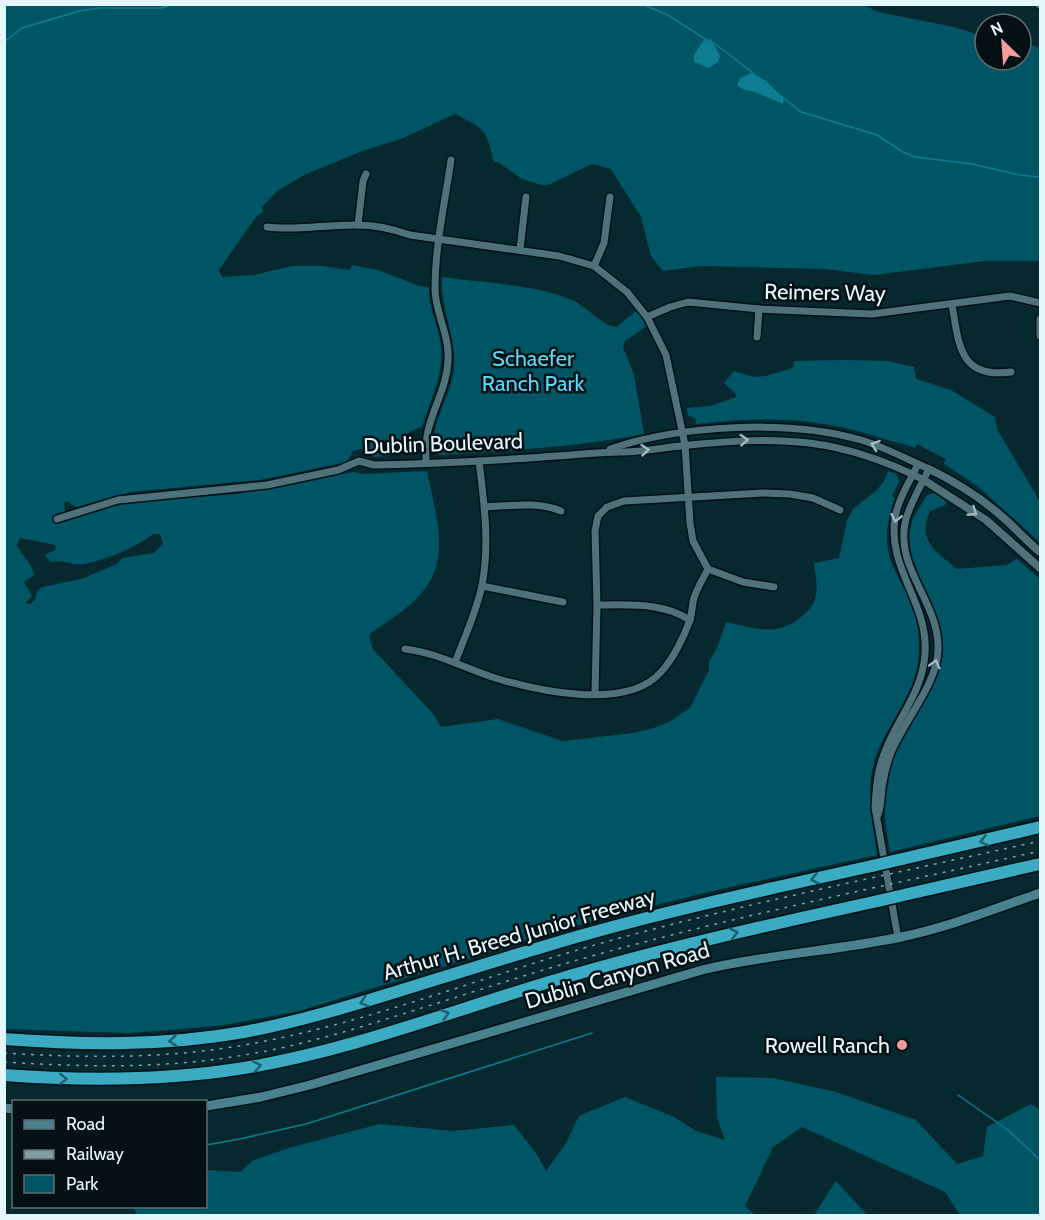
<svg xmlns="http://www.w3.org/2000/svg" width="1045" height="1220" font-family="Cabin,sans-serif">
<rect width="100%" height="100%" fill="#062930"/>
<g fill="#005564" fill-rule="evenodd">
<path d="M 862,4 L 878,12 L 954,27 L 985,37 L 985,60 L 1021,60 L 1021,44 L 1040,47 L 1040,261 L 985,261 L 874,275 L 825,269 L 701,266 L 663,271 L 651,256 L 641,217 L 611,169 L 592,164 L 548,185 L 542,185 L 522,179 L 498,162 L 494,162 C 486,129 486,130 455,114 L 401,139 L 365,150 L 304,175 L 277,191 L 262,207 L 263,212 L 256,217 L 219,270 L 222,277 L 254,275 L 292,266 L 322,266 L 350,270 L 352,265 L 378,270 L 419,286 L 429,287 C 428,308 439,326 441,346 C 444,375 430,401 422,427 C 408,430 395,443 390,456 L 374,457 C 366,450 363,447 353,451 L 347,462 L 260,480 L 131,492 L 77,507 L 72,505 L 68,501 L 64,503 L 65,512 L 57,515 L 59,523 L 111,507 L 137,501 L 237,494 L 353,472 L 364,474 L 427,471 C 436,518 455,564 413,602 C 400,614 385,623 371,633 L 369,637 L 373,649 L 434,715 L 441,727 L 498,719 L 562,741 L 633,733 L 651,729 L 669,722 L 690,708 L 709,670 L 709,662 L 717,648 L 726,622 C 752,627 773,637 797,620 C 807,613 813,608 816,595 C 818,586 815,573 814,563 L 839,558 L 847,521 L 853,509 L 877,490 L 884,481 L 888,471 L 896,474 L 899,482 L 892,496 L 895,498 C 887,518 883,544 892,564 C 899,581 910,596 915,614 C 918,626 919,638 919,650 C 919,692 887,722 875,759 C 865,790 873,824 877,855 L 721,889 L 595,920 L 299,1011 L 224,1025 L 171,1030 L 126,1033 L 5,1029 L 4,5 ZM 153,534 L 160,534 L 163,544 L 154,553 L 122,558 L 117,564 L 81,579 L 42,587 L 37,591 L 35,600 L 30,604 L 25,603 L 32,596 L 24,582 L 34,575 C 32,563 22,556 17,545 L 20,538 L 56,545 L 55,550 L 45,555 L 51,562 C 66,559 71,566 84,564 C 105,560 136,548 153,534 Z"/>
<path d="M 442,277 C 482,283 538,284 574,301 C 588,308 604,327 617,327 L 637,310 L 648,325 L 625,341 L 623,347 L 634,375 L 644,434 C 576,447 508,451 439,455 L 433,450 C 432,420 450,398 454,369 C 457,337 440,309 442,277 Z"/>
<path d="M 844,360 L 888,361 L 914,367 L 916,379 L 951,390 L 995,417 L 997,429 L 1040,502 L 1040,542 L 976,485 L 944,464 L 946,459 L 917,444 L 915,448 C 906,444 897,443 888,440 C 820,417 767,416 696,424 L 696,419 L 688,415 L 687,408 L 710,406 L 737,397 L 734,392 L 724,383 L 734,371 L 754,377 L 766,376 L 793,368 L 794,361 Z"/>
<path d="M 934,493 L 947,502 L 945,505 L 930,511 C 917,541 935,551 957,569 L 1007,565 L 1017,559 L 1040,579 L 1040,816 L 890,852 C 887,834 884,816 884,798 C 885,767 902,739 916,713 C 926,696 938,678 942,659 C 951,605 896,568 913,519 C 916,512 923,503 926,496 Z"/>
<path d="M 716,1077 L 773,1078 L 836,1092 L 916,1120 L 957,1164 L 983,1156 L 987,1127 L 1031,1104 L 1040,1110 L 1040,1215 L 960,1215 L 945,1192 L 802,1127 L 773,1147 L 745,1206 L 755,1215 L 138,1216 L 133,1207 L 206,1206 L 206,1170 L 240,1172 L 254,1160 L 292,1147 L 380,1124 L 453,1131 L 514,1125 L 536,1153 L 546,1171 L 566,1143 L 579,1116 L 625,1097 L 674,1117 L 696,1131 L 725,1140 L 717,1117 Z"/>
<path d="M 836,1181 L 867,1215 L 814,1215 Z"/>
</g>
<g fill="#0d7e91">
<path d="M 711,39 L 720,56 L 718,62 L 709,68 L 694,62 L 694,55 L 703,41 Z"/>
<path d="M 752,73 L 765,80 L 784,99 L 783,104 L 755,92 L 742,89 L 737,85 L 740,78 Z"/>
</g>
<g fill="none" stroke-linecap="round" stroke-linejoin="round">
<g stroke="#0d7e91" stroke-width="1.5">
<path d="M 641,4 L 666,14 L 707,40"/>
<path d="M 4,42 L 22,28 L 79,11 L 100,8 L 161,8 L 175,4"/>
<path d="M 714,43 L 753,73"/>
<path d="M 775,91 L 801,112 L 877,135 L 903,152 L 915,157 L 972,164 L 1019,175 L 1040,177"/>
<path d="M 958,1095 L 1008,1130 L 1040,1160"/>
<path d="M 206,1145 L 240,1139 L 306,1124 L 592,1033"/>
</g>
<defs>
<g id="minor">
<path d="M 1038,4 L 1040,5"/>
<path d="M 358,225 L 363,181 L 366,174"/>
<path d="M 267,227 C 298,231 328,224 358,225 C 376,225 393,229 410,235 L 559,256 L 594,266 L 627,292 L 647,317 L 666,355 L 685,445 L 690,523 L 693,541 L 708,569"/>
<path d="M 520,249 L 526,197"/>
<path d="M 594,266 L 604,243 L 610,197"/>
<path d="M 952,305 C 959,344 959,379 1011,372"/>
<path d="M 647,317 L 670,307 L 688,302 L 759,309 L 872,314 L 1010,296 L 1040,303"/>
<path d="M 1040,319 L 1040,336"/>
<path d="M 757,337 L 759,309"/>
<path d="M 610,449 C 680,425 790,419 861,440 C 885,447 906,459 929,469 C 921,485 911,502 906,519 C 893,568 940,602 938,650 C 937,685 904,720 891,753 C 886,764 884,776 882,788 C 881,798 881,806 878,815"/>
<path d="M 426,463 C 426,451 425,439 429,427 C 435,404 447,385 448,361 C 450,335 435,313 435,289 C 435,246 445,202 451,160"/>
<path d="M 485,507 C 509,506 538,501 561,511"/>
<path d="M 57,519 L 118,500 L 267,485 L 338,470 L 359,461 L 374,465 C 430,464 487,461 543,457 C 569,456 594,452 620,452 C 643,452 666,447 689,445 C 781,436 839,437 924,480"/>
<path d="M 708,569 L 743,582 L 774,587"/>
<path d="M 482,586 L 563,602"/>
<path d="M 597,605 C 630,605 662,602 690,620"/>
<path d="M 405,649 C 438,653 464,668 495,678 C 538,691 627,711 661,672 C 673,659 684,637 690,620 C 692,613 692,605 694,598 C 697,588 703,579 708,569"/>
<path d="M 455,663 C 464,638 477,611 482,585 C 490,544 484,502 479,461"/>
<path d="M 595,694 L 597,605 L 595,531 L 598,516 L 607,507 L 624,501 L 763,493 L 790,494 L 813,498 L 840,510"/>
<path d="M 898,938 L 875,808 C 876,789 877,772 884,754 C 897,718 922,694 925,654 C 929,603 887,569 895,518 C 898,499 910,481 918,464"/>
</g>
<g id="tertiary">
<path d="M 929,469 C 956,482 984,500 1006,520 C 1018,531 1028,542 1040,552"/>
<path d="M 924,480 L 986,520 L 1040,568"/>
</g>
<g id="secondary">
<path d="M 206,1106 L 261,1097 L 310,1085 L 702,970 C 768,954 835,951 901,937 C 949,927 994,909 1040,893"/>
<path d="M 4,1108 L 14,1109"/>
</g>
<g id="motorway">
<path d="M 902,859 L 1040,827"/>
<path d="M 908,894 L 1040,864"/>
<path d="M 4,1039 C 85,1045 165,1046 244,1032 C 298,1022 350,1006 402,990 C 460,972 518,954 576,937 C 674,909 773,888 872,866"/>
<path d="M 4,1075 C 85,1081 164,1081 244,1068 C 354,1050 459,1008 566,977 C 669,947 773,924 878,901"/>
</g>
</defs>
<use href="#minor" stroke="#001116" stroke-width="10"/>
<use href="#tertiary" stroke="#001116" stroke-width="11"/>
<use href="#secondary" stroke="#001116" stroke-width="12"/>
<use href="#motorway" stroke="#001116" stroke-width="15"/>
<use href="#minor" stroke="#4f7179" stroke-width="7"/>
<use href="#tertiary" stroke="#4f7179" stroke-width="8"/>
<use href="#secondary" stroke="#49828f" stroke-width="9"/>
<use href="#motorway" stroke="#3aabc2" stroke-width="12"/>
<g stroke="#839da3" stroke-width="1.5" stroke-dasharray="3 6" stroke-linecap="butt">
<path d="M 4,1053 C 85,1058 165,1059 244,1045 C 367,1024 488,974 609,941 C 751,902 897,873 1040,841"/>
<path d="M 4,1062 C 85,1067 164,1069 244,1055 C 300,1046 355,1029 409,1012 C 477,991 545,968 614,950 C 755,912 898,883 1040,851"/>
</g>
<defs>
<g id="motorway-bridge">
<path d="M 872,866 L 902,859"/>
<path d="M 878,901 L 908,894"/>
</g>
</defs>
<use href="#motorway-bridge" stroke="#001116" stroke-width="15" stroke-linecap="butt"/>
<use href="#motorway-bridge" stroke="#3aabc2" stroke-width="12"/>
</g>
<defs><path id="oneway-chevron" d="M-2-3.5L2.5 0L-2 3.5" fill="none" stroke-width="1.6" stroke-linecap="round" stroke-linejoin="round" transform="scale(1.5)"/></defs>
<g stroke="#a1bbc0">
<use href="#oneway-chevron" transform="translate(744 440) rotate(-3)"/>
<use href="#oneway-chevron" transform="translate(875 445) rotate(-161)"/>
<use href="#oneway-chevron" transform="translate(645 450) rotate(-5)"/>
<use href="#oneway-chevron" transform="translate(973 512) rotate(33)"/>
<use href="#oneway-chevron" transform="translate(896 518) rotate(102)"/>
<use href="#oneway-chevron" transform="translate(935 664) rotate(-75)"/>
</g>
<g stroke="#1f5e6a">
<use href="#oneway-chevron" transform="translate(984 841) rotate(167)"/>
<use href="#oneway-chevron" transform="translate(815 879) rotate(167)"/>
<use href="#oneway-chevron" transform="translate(734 933) rotate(-13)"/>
<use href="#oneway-chevron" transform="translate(364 1002) rotate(163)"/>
<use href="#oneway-chevron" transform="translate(445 1014) rotate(-17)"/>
<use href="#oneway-chevron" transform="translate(173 1041) rotate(175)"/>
<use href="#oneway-chevron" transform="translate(257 1066) rotate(-11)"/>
<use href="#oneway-chevron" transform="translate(63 1079) rotate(2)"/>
</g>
<circle fill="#f59b9a" stroke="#041013" stroke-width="2" cx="902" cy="1045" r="6"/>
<g text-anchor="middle" stroke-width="5" stroke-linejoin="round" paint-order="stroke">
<g font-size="22" fill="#e4f7fb" stroke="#041013">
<text transform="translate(825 292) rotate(1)" y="8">Reimers Way</text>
<text transform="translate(443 443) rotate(-2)" y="8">Dublin Boulevard</text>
<text transform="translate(519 934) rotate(-16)" y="8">Arthur H. Breed Junior Freeway</text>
<text transform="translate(617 975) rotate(-16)" y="8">Dublin Canyon Road</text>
</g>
<g font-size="22" fill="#5ad9f4" stroke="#041013">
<text x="533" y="366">Schaefer<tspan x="533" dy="25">Ranch Park</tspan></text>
</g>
<g font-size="22" fill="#e4f7fb" stroke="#041013" text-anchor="end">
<text x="890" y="1053">Rowell Ranch</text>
</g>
</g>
<rect width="1045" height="1220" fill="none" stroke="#e4f7fb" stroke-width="12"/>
<rect x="12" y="1100" width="195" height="108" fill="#041013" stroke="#5e6c70" stroke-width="1.5"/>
<rect x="24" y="1120" width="30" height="9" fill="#49828f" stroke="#5e6c70" stroke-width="1.5"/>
<text x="66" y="1130" font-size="18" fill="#e4f7fb">Road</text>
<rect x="24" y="1150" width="30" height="9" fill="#839da3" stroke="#5e6c70" stroke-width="1.5"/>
<text x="66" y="1160" font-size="18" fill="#e4f7fb">Railway</text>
<rect x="24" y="1175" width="30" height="18" fill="#005564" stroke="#5e6c70" stroke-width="1.5"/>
<text x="66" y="1190" font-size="18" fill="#e4f7fb">Park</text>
<g transform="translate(1003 42) rotate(335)"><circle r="28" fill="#041013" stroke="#5e6c70" stroke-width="1.5"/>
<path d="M0-4.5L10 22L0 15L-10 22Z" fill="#f59b9a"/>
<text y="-9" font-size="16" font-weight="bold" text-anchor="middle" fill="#e4f7fb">N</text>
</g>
</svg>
